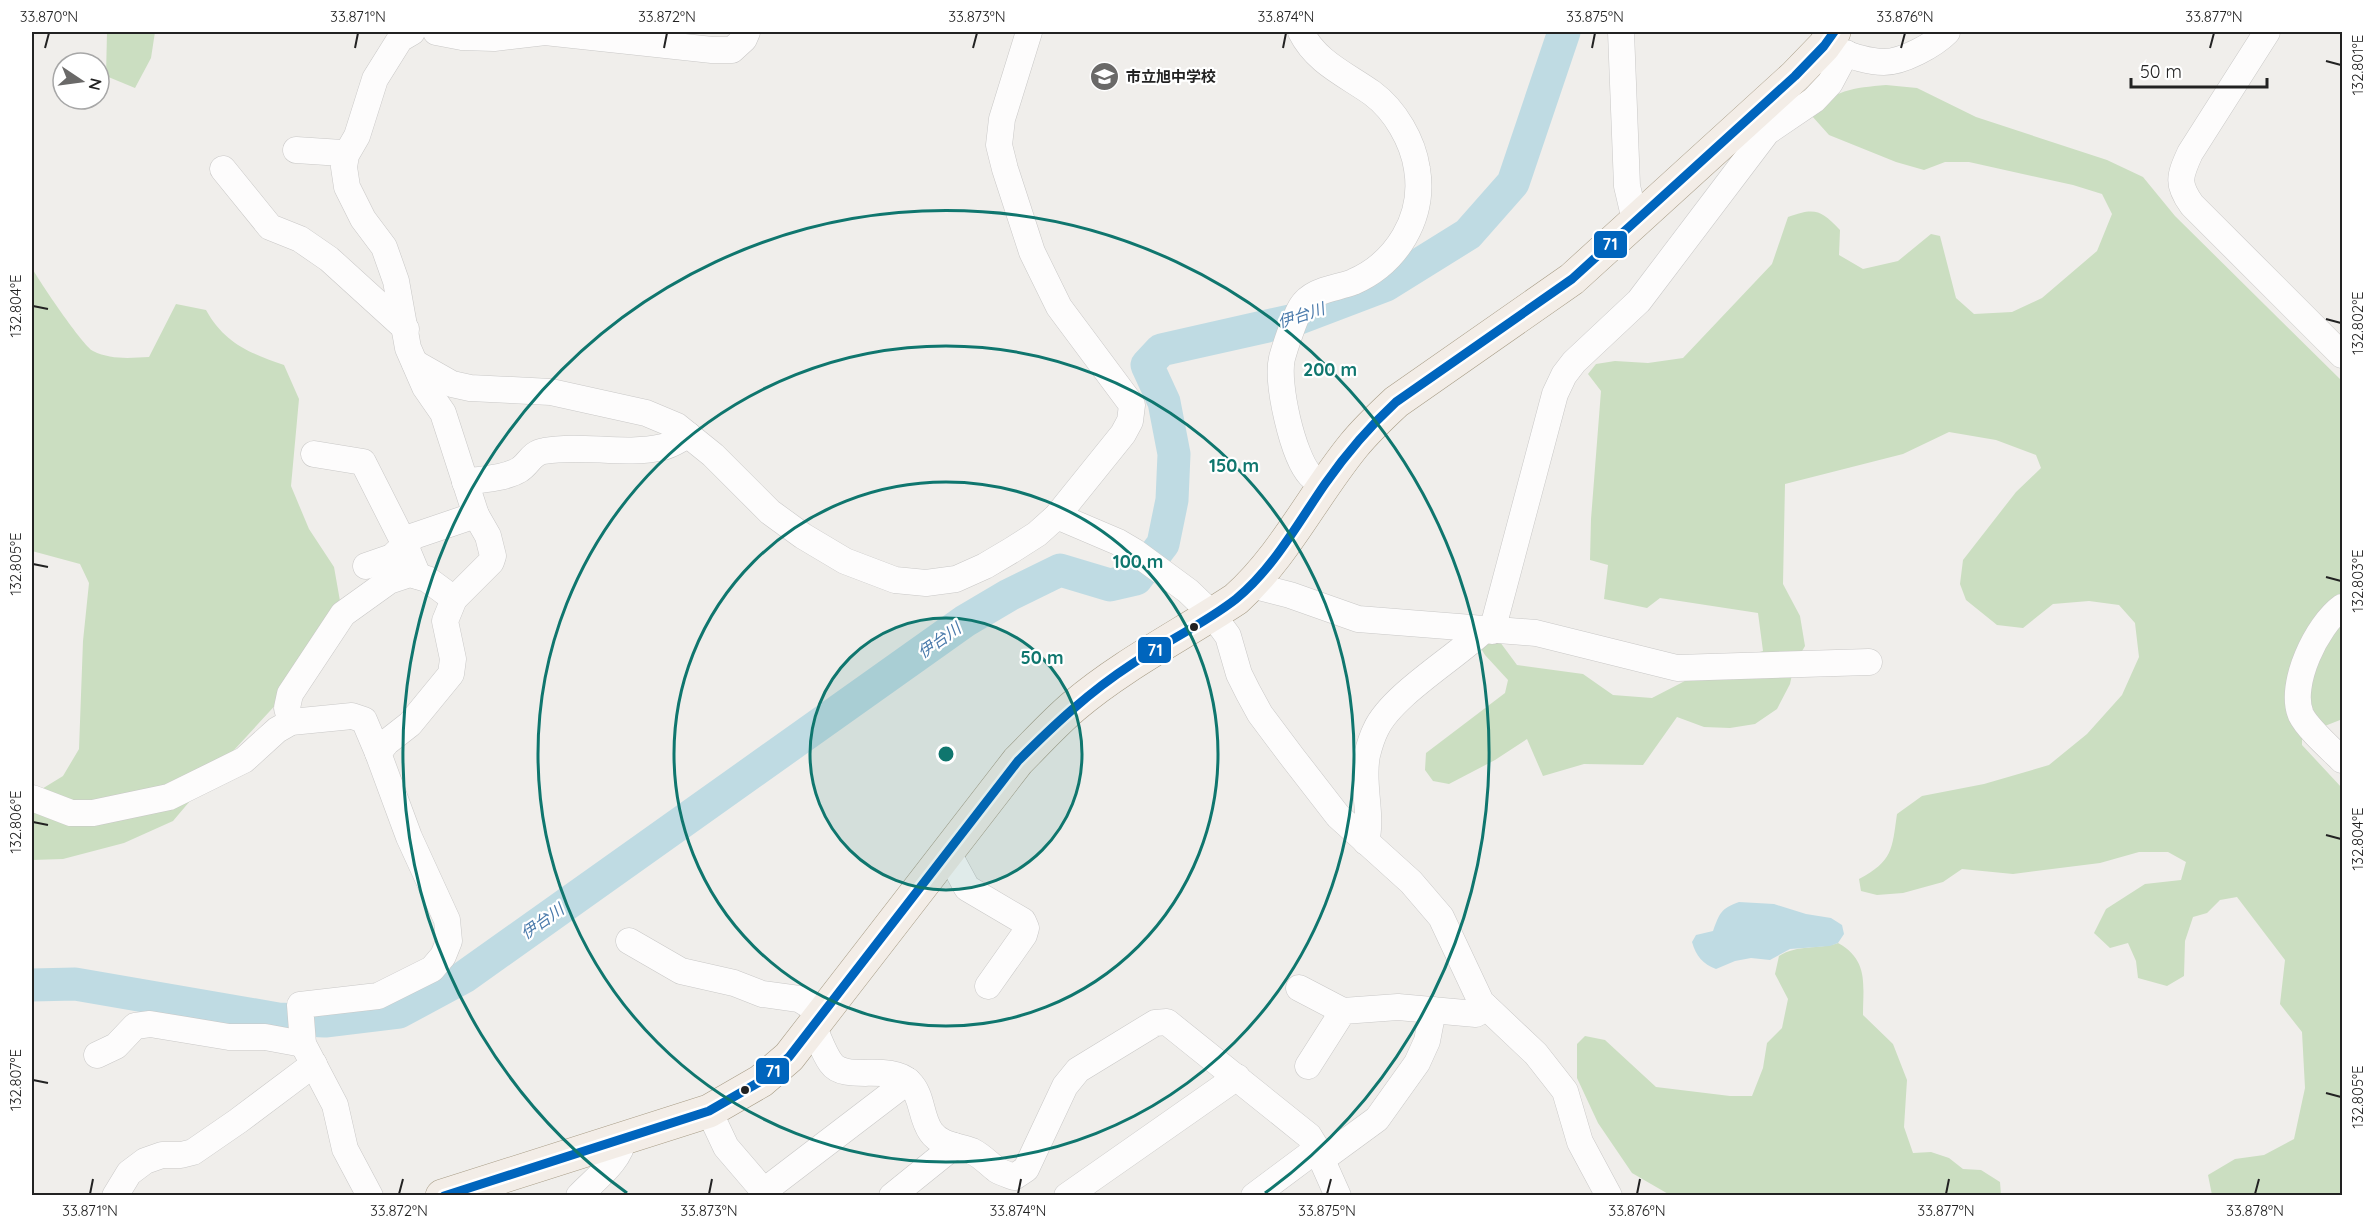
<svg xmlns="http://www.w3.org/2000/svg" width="2374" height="1227" font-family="Quicksand,'Noto Sans JP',sans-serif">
<rect width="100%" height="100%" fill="#f0eeeb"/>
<g fill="#cbdec1">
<path d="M 107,32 L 155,32 L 151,58 L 135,88 L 106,76 Z"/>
<path d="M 1886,85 L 1917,88 L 1976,117 L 2107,160 L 2143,177 L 2175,216 L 2342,381 L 2342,722 L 2340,720 L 2302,735 L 2302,745 L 2342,788 L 2342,1195 L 2212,1195 L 2208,1175 L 2235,1159 L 2264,1155 L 2294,1139 L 2305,1088 L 2302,1032 L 2280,1004 L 2285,960 L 2237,897 L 2220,900 L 2207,913 L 2193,917 L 2185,941 L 2184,976 L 2167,986 L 2138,978 L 2136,961 L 2128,943 L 2110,948 L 2094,933 L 2106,909 L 2145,884 L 2181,880 L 2186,862 L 2168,852 L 2139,852 L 2100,863 L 2013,874 L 1962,869 L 1943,882 L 1903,893 L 1877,895 L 1861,891 L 1859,879 C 1893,861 1892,849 1897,814 L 1922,796 L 1984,784 L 2049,765 L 2087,734 L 2122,695 L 2139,657 L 2135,623 L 2119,605 L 2089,601 L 2053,604 L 2023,628 L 1997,625 L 1966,600 L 1960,584 L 1963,560 L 2016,492 L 2041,468 L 2036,455 L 1996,440 L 1949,432 L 1903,454 L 1785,484 L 1783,584 L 1800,616 L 1805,646 L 1794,665 L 1790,684 L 1777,709 L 1755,724 L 1730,728 L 1704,727 L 1677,717 L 1643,765 L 1584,764 L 1543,776 L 1527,739 L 1495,760 L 1449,784 L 1433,781 L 1425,770 L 1426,753 L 1505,693 L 1508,680 L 1485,655 L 1480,647 L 1486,637 L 1500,642 L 1517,665 L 1583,674 L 1613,695 L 1652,698 L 1712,667 L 1763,651 L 1758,613 L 1660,598 L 1647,608 L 1604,599 L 1608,565 L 1590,560 L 1591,519 L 1601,391 L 1588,374 L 1596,364 L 1615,361 L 1648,363 L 1683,358 L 1772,264 L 1788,217 C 1815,207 1821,210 1840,230 L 1839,255 L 1863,269 L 1898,261 L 1931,234 L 1940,236 L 1956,298 L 1974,314 L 2012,312 L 2042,298 L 2097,251 L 2112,214 L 2102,194 L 2073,185 L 1969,162 L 1945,162 L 1924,170 L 1896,162 L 1829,135 L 1812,116 C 1832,89 1854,88 1886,85 Z"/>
<path d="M 32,268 C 39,281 83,346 93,351 C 111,360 130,358 149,357 L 176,304 L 206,310 C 225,344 250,353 284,365 L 299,399 L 291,486 L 309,529 L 334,567 L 340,601 L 281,699 L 223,762 L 173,821 L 124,843 L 63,859 L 32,860 L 32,795 L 63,776 L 79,749 L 83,641 L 89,583 L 80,564 L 32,551 Z"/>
<path d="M 1838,943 C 1869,960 1863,985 1863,1015 L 1893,1044 L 1907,1080 L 1904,1127 L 1913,1153 L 1931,1152 L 1949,1158 L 1963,1169 L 1981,1170 L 2000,1182 L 2001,1195 L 1670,1195 L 1632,1173 L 1598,1123 L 1577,1078 L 1577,1044 L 1585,1036 L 1605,1040 L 1656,1087 L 1730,1096 L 1752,1096 L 1763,1068 L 1767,1043 L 1782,1028 L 1788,999 L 1775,974 L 1779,956 C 1798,944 1818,950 1838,943 Z"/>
</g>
<path fill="#bfdbe3" d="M 1739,902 L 1774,904 L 1806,914 L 1831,918 L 1842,925 L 1844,934 L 1838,943 L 1830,946 L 1790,949 L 1770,960 L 1751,958 L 1735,961 L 1716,969 C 1703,964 1696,956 1692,942 L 1696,935 L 1713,931 C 1720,913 1720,909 1739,902 Z"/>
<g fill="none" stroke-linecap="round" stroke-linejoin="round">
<path stroke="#bfdbe3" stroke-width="33" d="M 32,985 L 75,984 L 278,1019 L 325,1021 L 399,1012 L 464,977 L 965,621 L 1009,595 L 1060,570 L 1110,585 L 1136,579 L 1163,544 L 1172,500 L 1174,454 L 1164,402 L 1147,365 L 1161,350 L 1294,320 L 1386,285 L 1468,234 L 1513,183 L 1564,32"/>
<defs>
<g id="minor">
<path d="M 436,32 L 462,37 L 494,38 L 545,32 L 712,50 L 732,50 L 744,39 L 747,32"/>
<path d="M 1301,32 C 1316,62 1345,74 1372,93 C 1395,110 1413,141 1417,169 C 1425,217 1397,263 1353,282 C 1335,289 1312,289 1301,307 C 1295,317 1285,347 1282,358 C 1276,383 1293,457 1310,475 C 1314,479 1321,482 1326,485"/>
<path d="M 1621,32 L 1627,186 L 1635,220"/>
<path d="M 2267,32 L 2190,153 C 2179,177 2177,184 2192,205 L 2342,355"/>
<path d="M 1830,48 C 1847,54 1866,62 1884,62 C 1903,62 1934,45 1947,32"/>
<path d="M 296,150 L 342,153"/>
<path d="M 223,169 L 270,227 L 300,239 L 329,259 L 406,329"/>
<path d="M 415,363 L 452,384 L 470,388 L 551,392 L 646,413 L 677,426 L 713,455 L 770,512 L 803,536 L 845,561 L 895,580 L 926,583 L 956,579 L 985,566 L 1012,550 L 1037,534 L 1057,516 L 1123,434 L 1130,421 L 1132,405 L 1059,307 L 1032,252 L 1005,169 L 999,145 L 1002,119 L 1029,32"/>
<path d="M 314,454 L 363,462 L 405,545 L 418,576"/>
<path d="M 465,482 C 482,479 504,479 519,470 C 529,464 531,453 544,451 C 583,444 624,456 663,447 C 672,445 680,439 688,435"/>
<path d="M 1057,516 L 1118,542 L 1135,552 L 1188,591 L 1212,614 L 1228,636 L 1239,674 L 1248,692 L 1260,714 L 1293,758 L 1338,816 L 1411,882 L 1441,917 L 1481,1002 L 1536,1054 L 1565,1091 L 1580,1142 L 1609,1196"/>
<path d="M 366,566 L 392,557 L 414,536 L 476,515"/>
<path d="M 1251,585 L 1290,595 L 1358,619 L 1536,633 L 1677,668 L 1869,662"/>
<path d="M 2342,607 C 2317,625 2288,685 2301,715 C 2308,729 2331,749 2342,760"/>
<path d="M 1492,631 L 1555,394 L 1564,375 L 1574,362 L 1639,301 L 1767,132 L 1814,100 L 1830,83 L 1846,53"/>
<path d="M 291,722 L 287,708 L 290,694 L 343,614 L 389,581 L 410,574 L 427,579 L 454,599"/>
<path d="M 32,798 L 71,813 L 93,813 L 169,797 L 244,760 L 277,730 L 291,722 L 352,716 L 364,720 L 378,753"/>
<path d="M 1366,842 C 1373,814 1361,784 1367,755 C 1369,747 1372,737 1376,729 C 1392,695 1455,658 1484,630"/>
<path d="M 946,854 L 954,864 L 967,888 L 1023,921 L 1026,928 L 1024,935 L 988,986"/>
<path d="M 629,941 L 681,971 L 734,983 L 762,994 L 799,999 L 822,1013"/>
<path d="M 1299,988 L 1343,1011"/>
<path d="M 813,1026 C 819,1038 823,1052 831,1063 C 845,1083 889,1063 909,1082 C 923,1095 920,1117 931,1132 C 940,1145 958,1146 972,1151 C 982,1156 989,1164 997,1170 C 1002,1173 1009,1175 1014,1177 L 1026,1169 L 1065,1086 L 1078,1070 L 1155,1023 L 1167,1022 L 1309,1136 L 1317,1149 L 1338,1196"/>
<path d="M 97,1055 L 116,1046 L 135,1026 L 150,1024 L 229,1037 L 265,1037 L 303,1044"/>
<path d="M 1308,1066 L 1343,1011 L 1398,1007 L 1476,1014 L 1486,1007"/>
<path d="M 709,1111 L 726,1147 L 768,1196"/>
<path d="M 1321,1160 L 1377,1119 L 1417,1063 L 1427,1041 L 1433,1010"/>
<path d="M 764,1191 L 908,1081"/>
<path d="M 115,1196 L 129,1173 L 145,1161 L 162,1155 L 181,1155 L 193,1152 L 238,1121 L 314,1064"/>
<path d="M 370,1196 L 345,1149 L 335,1105 L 303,1044 L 300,1005 L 378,996 L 432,969 L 443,956 L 449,941 L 447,920 L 409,837 L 378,753 L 387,742 L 410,724 L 451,674 L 453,659 L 445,621 L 454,599 L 491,562 L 493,556 L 488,536 L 476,515 L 443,413 L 425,387 L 408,348 L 396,281 L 384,247 L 363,219 L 347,187 L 344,167 L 346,155 L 357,136 L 375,79 L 400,39 L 412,32"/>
<path d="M 579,1196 C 596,1178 620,1162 624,1137"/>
<path d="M 892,1196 L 954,1146"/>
<path d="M 1067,1196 L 1237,1077"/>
<path d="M 1254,1196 L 1317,1149"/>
</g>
<path id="major" d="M 442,1196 L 709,1111 L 761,1081 L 789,1057 L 1018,761 C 1036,743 1054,723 1074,706 C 1122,665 1183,634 1236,599 C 1285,555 1313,495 1354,445 C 1367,429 1381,416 1396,402 L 1572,279 L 1795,76 L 1824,46 L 1834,32"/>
</defs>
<use href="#minor" stroke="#c9c8c7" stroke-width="27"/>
<use href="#major" stroke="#a79c86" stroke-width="34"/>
<use href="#minor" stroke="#fdfcfc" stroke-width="26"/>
<use href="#major" stroke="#f3ede7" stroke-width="33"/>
<defs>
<path id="bus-1" d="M 444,1196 L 709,1111 L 761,1081 L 789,1057 L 1018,761 C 1054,725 1089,692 1132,664 C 1165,642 1204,624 1236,599 C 1273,569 1298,523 1325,484 C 1346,454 1369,427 1396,402 L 1572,279 L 1795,76 L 1824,46 L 1834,32"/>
</defs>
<use href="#bus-1" stroke="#fff" stroke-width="14"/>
<use href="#bus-1" stroke="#0065bd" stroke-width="9"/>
</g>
<path fill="none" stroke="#222" stroke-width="2" d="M 45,48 L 49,33M 355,48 L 358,33M 664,48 L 667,33M 973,48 L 977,33M 1283,48 L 1286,33M 1592,48 L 1595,33M 1901,48 L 1905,33M 2210,48 L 2214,33M 2326,61 L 2341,65M 33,306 L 48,309M 2326,319 L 2341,323M 33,564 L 48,567M 2326,577 L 2341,581M 33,822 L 48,825M 2326,835 L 2341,839M 33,1080 L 48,1083M 2326,1093 L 2341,1097M 90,1194 L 93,1179M 399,1194 L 403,1179M 709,1194 L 712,1179M 1018,1194 L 1021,1179M 1327,1194 L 1331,1179M 1637,1194 L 1640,1179M 1946,1194 L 1949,1179M 2255,1194 L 2259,1179"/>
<circle cx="946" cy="754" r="136" fill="#0f766e" fill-opacity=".12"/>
<g fill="none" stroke="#0f766e" stroke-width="3">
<circle cx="946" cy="754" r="136"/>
<circle cx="946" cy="754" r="272"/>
<circle cx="946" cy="754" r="408"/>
<path d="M627 1193A543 543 0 1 1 1265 1193"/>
</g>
<defs>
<symbol id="school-disc" viewBox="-11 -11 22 22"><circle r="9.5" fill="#6a6968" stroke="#fff"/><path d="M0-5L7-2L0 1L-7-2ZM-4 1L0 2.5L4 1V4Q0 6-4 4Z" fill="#fff"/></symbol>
</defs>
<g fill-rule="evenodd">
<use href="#school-disc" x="1088" y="60" width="33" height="33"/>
</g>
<g fill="#222" stroke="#fff" stroke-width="2">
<circle cx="1194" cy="627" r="5"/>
<circle cx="745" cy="1090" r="5"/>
</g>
<g text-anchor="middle" stroke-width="4.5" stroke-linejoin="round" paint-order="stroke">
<g font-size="15" font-weight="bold" fill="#222" stroke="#fff" text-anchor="start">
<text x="1126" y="82">市立旭中学校</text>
</g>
<g font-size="16" font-style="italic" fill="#4a7aab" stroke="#fff">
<text transform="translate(1301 315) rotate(-18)" y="6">伊台川</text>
<text transform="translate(939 640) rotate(-35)" y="6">伊台川</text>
<text transform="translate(542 921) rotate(-35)" y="6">伊台川</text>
</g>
</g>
<circle cx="946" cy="754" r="9" fill="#0f766e" stroke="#fff" stroke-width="3"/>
<g font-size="18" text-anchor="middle" font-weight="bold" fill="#0f766e" stroke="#fff" stroke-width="4.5" stroke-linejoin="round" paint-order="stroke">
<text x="1330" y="376">200 m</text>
<text x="1234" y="472">150 m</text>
<text x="1138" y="568">100 m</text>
<text x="1042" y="664">50 m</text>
</g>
<g stroke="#fff" stroke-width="2">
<rect x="1593" y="230" width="35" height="29" rx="6" fill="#0065bd"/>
<rect x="1137" y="636" width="35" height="28" rx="6" fill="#0065bd"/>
<rect x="755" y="1057" width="35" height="28" rx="6" fill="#0065bd"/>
</g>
<g font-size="16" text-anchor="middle" font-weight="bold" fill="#fff">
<text x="1610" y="250">71</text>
<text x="1155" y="656">71</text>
<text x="773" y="1077">71</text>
</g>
<rect width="2374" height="1227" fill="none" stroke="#ffffff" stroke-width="66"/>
<g transform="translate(81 81) rotate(103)"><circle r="28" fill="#ffffff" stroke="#a7a7a7" stroke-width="1.5"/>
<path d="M0-4.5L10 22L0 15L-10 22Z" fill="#6a6968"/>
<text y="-9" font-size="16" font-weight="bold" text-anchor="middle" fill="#222222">N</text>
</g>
<path d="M2131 78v9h136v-9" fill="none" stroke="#222222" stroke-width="3"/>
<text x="2140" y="78" font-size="18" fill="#222222" stroke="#ffffff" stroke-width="4.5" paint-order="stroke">50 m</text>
<rect x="33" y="33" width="2308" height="1161" fill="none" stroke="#222" stroke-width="2"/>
<g font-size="15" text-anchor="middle" fill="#222">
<text x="49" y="22">33.870°N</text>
<text x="358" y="22">33.871°N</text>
<text x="667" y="22">33.872°N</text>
<text x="977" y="22">33.873°N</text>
<text x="1286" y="22">33.874°N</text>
<text x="1595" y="22">33.875°N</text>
<text x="1905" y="22">33.876°N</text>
<text x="2214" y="22">33.877°N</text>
<text transform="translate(2358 65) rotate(-90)" y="5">132.801°E</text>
<text transform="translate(16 306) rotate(-90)" y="5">132.804°E</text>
<text transform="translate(2358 323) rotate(-90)" y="5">132.802°E</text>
<text transform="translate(16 564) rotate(-90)" y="5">132.805°E</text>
<text transform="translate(2358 581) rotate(-90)" y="5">132.803°E</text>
<text transform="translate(16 822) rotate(-90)" y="5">132.806°E</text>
<text transform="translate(2358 839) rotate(-90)" y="5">132.804°E</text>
<text transform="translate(16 1080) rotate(-90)" y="5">132.807°E</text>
<text transform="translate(2358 1097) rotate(-90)" y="5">132.805°E</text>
<text x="90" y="1216">33.871°N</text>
<text x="399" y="1216">33.872°N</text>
<text x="709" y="1216">33.873°N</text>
<text x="1018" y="1216">33.874°N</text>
<text x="1327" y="1216">33.875°N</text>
<text x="1637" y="1216">33.876°N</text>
<text x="1946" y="1216">33.877°N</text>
<text x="2255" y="1216">33.878°N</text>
</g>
</svg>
